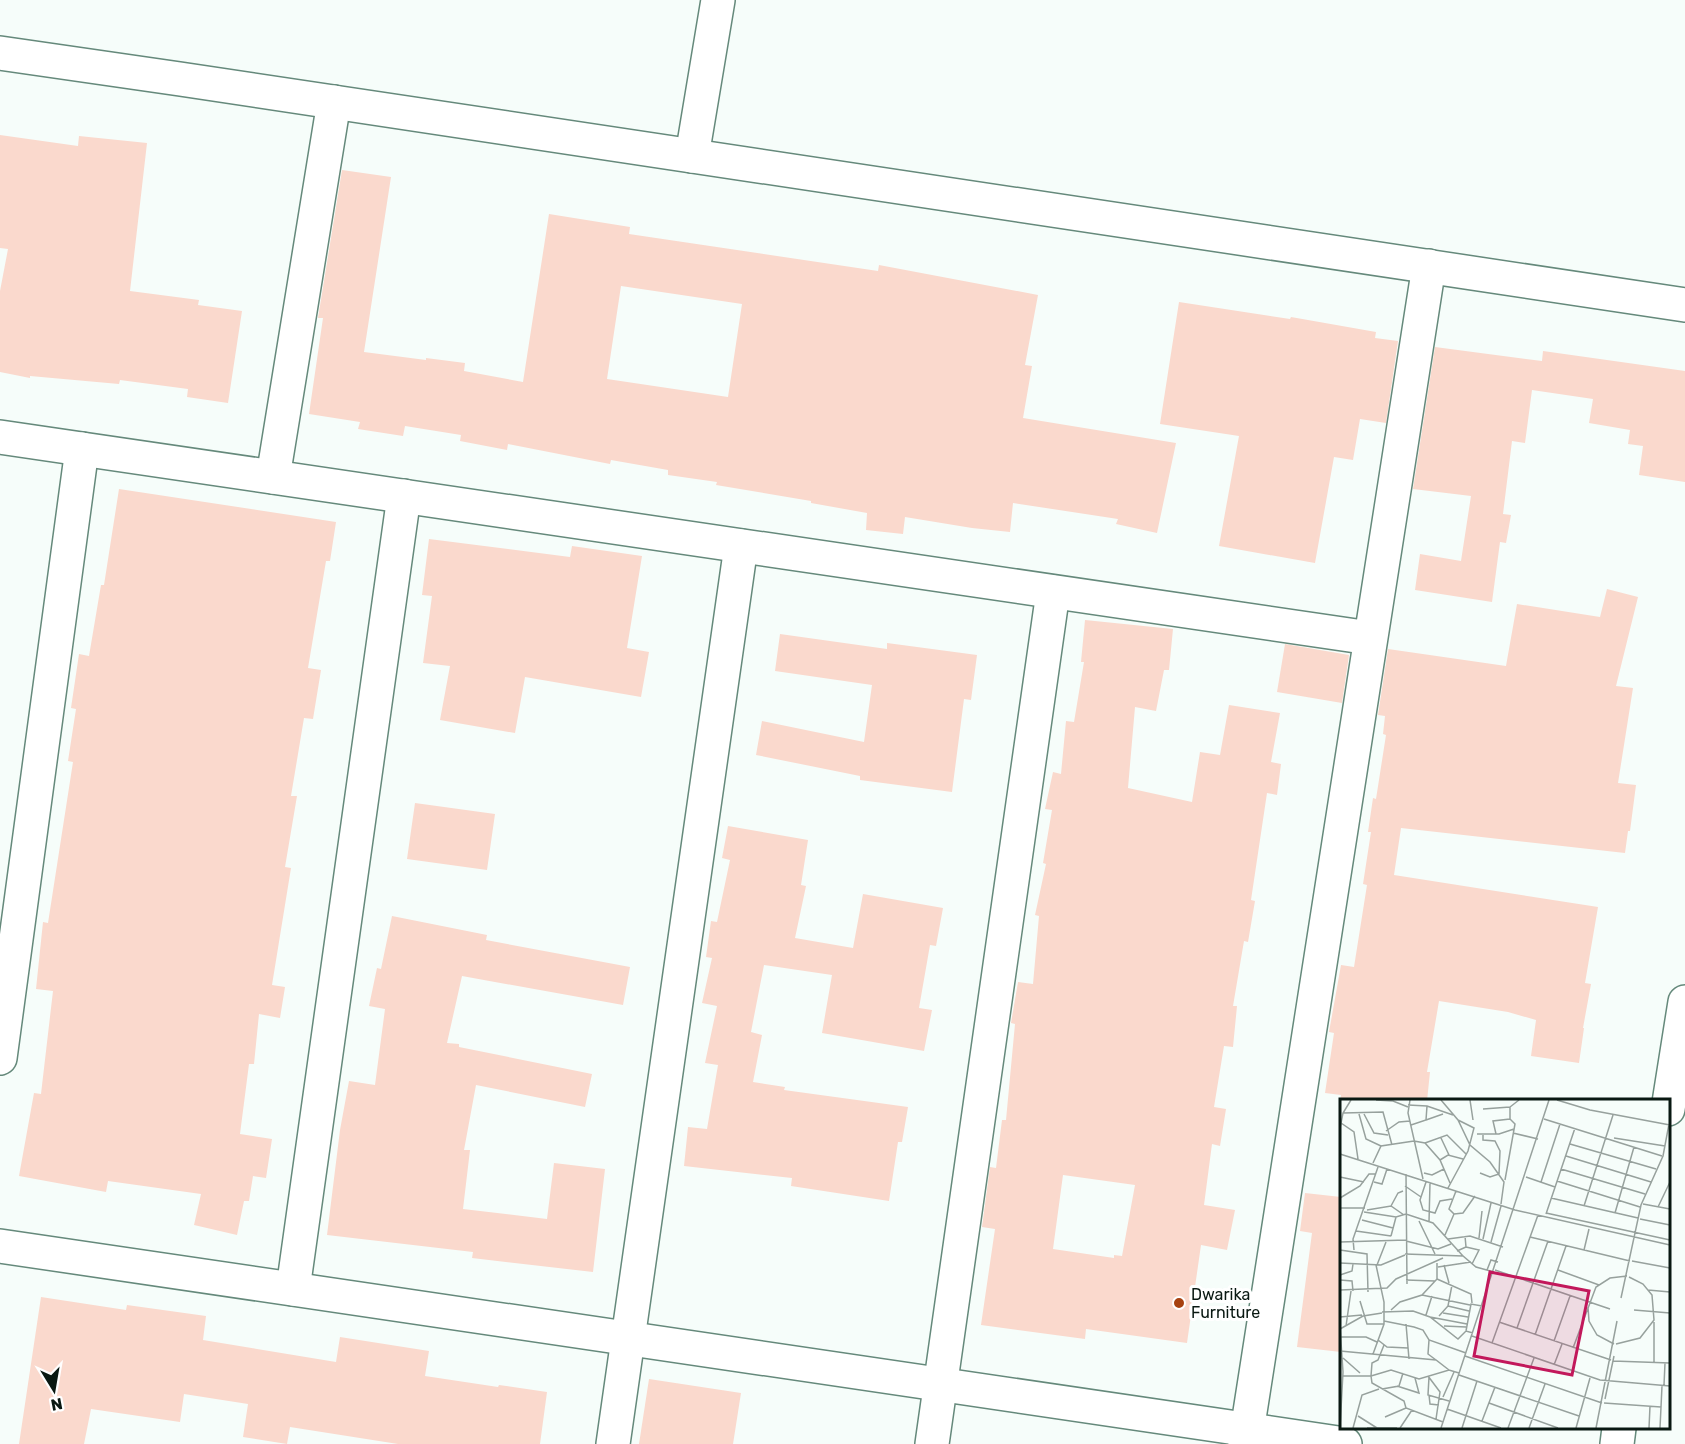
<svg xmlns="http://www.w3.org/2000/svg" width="1685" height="1444" font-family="Rubik,sans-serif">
<rect width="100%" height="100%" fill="#f6fdfa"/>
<g fill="#fad9cd" fill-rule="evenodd">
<path d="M 0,135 L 78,146 L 79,136 L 147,143 L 130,291 L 199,300 L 198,305 L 242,311 L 228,403 L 187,397 L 188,389 L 120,380 L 119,384 L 30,376 L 30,378 L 0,372 L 0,291 L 8,249 L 0,248 Z"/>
<path d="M 342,170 L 391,177 L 364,352 L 426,360 L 426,358 L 465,363 L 464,371 L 523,382 L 549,214 L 630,227 L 629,234 L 878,271 L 879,265 L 1038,295 L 1025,365 L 1032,366 L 1023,418 L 1176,443 L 1157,533 L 1116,524 L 1118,519 L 1013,503 L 1010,532 L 972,528 L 905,517 L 903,534 L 866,530 L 867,513 L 811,503 L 811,501 L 716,485 L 717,482 L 668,475 L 668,470 L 611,460 L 610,464 L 508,444 L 507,450 L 460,441 L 461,435 L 405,426 L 403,436 L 358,429 L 360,422 L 309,414 L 323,318 L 318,318 ZM 621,286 L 742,304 L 728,397 L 607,379 Z"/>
<path d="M 1179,302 L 1290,319 L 1291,317 L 1376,332 L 1375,338 L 1398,341 L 1386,423 L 1360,419 L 1353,460 L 1334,457 L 1315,563 L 1219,546 L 1239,436 L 1160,424 Z"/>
<path d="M 1435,347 L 1542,361 L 1543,351 L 1685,371 L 1685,482 L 1639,475 L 1643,446 L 1628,444 L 1630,430 L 1589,423 L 1593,399 L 1532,390 L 1525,443 L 1512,441 L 1503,514 L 1511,515 L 1506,543 L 1500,542 L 1492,602 L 1415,590 L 1420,554 L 1461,561 L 1471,496 L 1413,489 Z"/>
<path d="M 119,489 L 336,522 L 330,561 L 326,561 L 308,668 L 321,670 L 313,719 L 304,718 L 291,796 L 297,796 L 285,867 L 291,868 L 272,985 L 285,987 L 280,1018 L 259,1014 L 254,1064 L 249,1064 L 240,1134 L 272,1139 L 266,1178 L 253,1176 L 249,1201 L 244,1201 L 237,1235 L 194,1225 L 201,1194 L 108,1181 L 106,1192 L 19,1176 L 34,1093 L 41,1094 L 53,991 L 36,989 L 43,922 L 48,923 L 73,762 L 68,761 L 76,709 L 71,708 L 79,654 L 89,656 L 101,585 L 104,585 Z"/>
<path d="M 429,539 L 570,557 L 572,546 L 642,556 L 627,648 L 649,652 L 641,697 L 525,677 L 515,733 L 440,720 L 450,666 L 423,663 L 432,596 L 422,595 Z"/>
<path d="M 1607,589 L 1638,597 L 1616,686 L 1633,688 L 1618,783 L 1636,785 L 1630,831 L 1628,831 L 1625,853 L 1401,828 L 1394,875 L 1598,907 L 1585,983 L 1591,984 L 1583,1028 L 1584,1028 L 1579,1063 L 1531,1056 L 1536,1020 L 1508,1012 L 1439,1001 L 1427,1072 L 1430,1072 L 1427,1101 L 1340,1101 L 1341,1095 L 1325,1093 L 1334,1033 L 1329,1032 L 1341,965 L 1354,967 L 1367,885 L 1363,884 L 1371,832 L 1368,832 L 1373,798 L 1376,799 L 1386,735 L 1383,734 L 1385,716 L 1378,715 L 1388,649 L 1506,666 L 1517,604 L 1600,617 Z"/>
<path d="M 1085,620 L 1173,629 L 1169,670 L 1164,670 L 1156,711 L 1135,707 L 1128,788 L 1192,802 L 1200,752 L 1220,755 L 1229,705 L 1280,713 L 1271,762 L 1281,764 L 1277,795 L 1267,793 L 1251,900 L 1255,901 L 1248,942 L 1244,941 L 1233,1006 L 1237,1006 L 1233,1047 L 1224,1046 L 1214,1107 L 1226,1109 L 1220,1146 L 1212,1144 L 1204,1205 L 1235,1210 L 1227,1250 L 1201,1245 L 1187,1343 L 1086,1329 L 1085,1339 L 981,1325 L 995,1229 L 982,1227 L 990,1167 L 996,1168 L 1002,1120 L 1006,1120 L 1015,1024 L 1011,1023 L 1018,982 L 1033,984 L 1039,916 L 1035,915 L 1046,864 L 1043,863 L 1052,810 L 1045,809 L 1053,772 L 1061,774 L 1066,721 L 1074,722 L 1084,662 L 1081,662 ZM 1063,1175 L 1135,1185 L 1122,1256 L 1114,1255 L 1114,1258 L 1053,1249 Z"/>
<path d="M 780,634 L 887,649 L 887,643 L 977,655 L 971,700 L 964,699 L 952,792 L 860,780 L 860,776 L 756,755 L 762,721 L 864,742 L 872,685 L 775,671 Z"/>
<path d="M 1285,644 L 1349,655 L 1342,703 L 1277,692 Z"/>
<path d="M 415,803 L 495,814 L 487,870 L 407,859 Z"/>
<path d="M 728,826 L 808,840 L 801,885 L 806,886 L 795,938 L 853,948 L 863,894 L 943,908 L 936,946 L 930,945 L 919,1008 L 932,1010 L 924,1051 L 822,1033 L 832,975 L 764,965 L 751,1032 L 762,1035 L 753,1082 L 785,1087 L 784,1090 L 908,1107 L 902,1142 L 898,1142 L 889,1201 L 791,1186 L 792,1178 L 684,1166 L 688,1127 L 707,1129 L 718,1065 L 705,1063 L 717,1006 L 702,1003 L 712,958 L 706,957 L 711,921 L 717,922 L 730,860 L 722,858 Z"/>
<path d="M 392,916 L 487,935 L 486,940 L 630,967 L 623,1005 L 462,976 L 447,1043 L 459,1044 L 459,1047 L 592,1074 L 585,1107 L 476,1085 L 464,1150 L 470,1150 L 463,1209 L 547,1219 L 554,1163 L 605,1169 L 593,1272 L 472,1258 L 473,1252 L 327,1235 L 340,1130 L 349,1081 L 375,1085 L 385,1009 L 369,1006 L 377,968 L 381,969 Z"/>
<path d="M 1305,1193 L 1341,1197 L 1341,1352 L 1297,1347 L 1312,1233 L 1300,1231 Z"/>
<path d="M 41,1297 L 126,1310 L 127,1305 L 206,1316 L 203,1340 L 336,1362 L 340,1337 L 429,1351 L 425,1376 L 498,1387 L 499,1385 L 547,1392 L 540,1444 L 398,1444 L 290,1427 L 287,1444 L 243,1437 L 248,1404 L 184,1394 L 180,1422 L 91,1409 L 84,1444 L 19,1444 Z"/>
<path d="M 649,1379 L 741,1393 L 733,1444 L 639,1444 Z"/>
</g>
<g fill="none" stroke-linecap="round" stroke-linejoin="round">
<defs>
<g id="minor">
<path d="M 0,53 L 180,79 L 1685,305"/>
<path d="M 692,156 L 718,0"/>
<path d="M 0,437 L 1370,638"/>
<path d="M 273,477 L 334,102"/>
<path d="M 0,1058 L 82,449"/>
<path d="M 0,1246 L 1345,1444"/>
<path d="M 293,1289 L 404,496"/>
<path d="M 613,1444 L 741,546"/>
<path d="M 932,1444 L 1053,592"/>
<path d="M 1245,1444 L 1429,266"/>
</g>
<g id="tertiary">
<path d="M 1668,1109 L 1685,1002"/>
<path d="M 1617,1444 L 1619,1428"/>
</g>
</defs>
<use href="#minor" stroke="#65897b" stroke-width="36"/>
<use href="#tertiary" stroke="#65897b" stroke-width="36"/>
<use href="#minor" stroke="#fff" stroke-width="33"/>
<use href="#tertiary" stroke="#fff" stroke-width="33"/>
</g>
<circle fill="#a74211" stroke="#fff" stroke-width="2" cx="1179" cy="1303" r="6"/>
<g text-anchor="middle" stroke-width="6" stroke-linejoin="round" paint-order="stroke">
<g font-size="16" fill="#091812" stroke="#fff" text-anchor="start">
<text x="1191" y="1300">Dwarika<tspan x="1191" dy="18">Furniture</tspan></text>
</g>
</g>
<g transform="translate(1340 1099)">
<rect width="330" height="330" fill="#f6fdfa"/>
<path fill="none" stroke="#97a19d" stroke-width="1.5" d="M 36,1 L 53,2 L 68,8M 70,1 L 68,14 L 83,80M 101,1 L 118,21 L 130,46 L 150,63 L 164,83 L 161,105M 130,1 L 133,21M 217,1 L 250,11 L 330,26M 68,6 L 87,7 L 113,16M 143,10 L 170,8M 3,14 L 43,13 L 52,46M 19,15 L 26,40 L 41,47M 24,15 L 34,34 L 48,36M 204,20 L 322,57M 86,21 L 103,15M 1,24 L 14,33 L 18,60M 71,26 L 86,21 L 87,7M 0,29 L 3,14 L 11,1M 46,32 L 59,23 L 70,22M 173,34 L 198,40M 137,35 L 159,35 L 174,30M 156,35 L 153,22 L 170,20M 101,39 L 109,56M 274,39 L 325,47M 74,42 L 85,44 L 100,61 L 110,84M 85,44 L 107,36 L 126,55M 230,45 L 316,70M 0,55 L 175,111 L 330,146M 226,57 L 311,83M 100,61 L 108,56 L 123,60M 33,64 L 41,47 L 74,42M 221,70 L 305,95M 84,74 L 92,76 L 104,70M 140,74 L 150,78 L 159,75 L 160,52 L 155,42 L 143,41 L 143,36M 66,75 L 67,185M 0,78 L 24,83M 186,78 L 215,88M 165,81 L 175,25 L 170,20 L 170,8 L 179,1M 217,82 L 300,108M 34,83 L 42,85 L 47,70M 86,83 L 80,101 L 83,111 L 95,114 L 100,102 L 112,100M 201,83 L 220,25M 65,87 L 81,98M 108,89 L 128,52 L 134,29 L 118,21M 0,99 L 20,87 L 29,75 L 36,75M 211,99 L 298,119M 303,105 L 330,110M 51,107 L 58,94 L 63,92M 244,107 L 273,16M 318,108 L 330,83M 0,109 L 25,109M 27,111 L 51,107 L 64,116M 24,113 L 56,118 L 66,115 L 93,124 L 123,157M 206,114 L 330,141M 275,114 L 294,48M 114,115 L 123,114 L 135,97M 206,115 L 235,29M 300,120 L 330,126M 22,121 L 53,129M 79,122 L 95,155M 89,123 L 90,84M 16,132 L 51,137M 105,136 L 114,115 L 109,110 L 116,92M 51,137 L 56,118M 190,138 L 290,162M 139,139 L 142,112M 108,140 L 130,137 L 163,148M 143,140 L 151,104M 66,142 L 98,150 L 111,145M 0,143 L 66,141M 151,143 L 161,107M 126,148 L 139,151 L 132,165M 0,151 L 27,155 L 28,193M 14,151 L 13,140 L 38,68M 244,151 L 249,130M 117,152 L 126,148 L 125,137M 65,155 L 123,157 L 136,168 L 154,173M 292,162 L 330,169M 0,164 L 41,166 L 65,156M 37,166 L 46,143M 104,166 L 109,184M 98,168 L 131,163M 147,171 L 151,161 L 158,163M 155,171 L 270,210M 218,171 L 259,186M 0,176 L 12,172 L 13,165M 97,180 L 131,195 L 132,204M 0,181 L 12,182 L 13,192M 66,181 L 95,182M 0,191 L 47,189 L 56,180 L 103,159M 308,191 L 330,193M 82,196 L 130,206M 281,199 L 301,106 L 323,57 L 329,25M 20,202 L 27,225 L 44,225M 108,207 L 129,212M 248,208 L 249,222 L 257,236 L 274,245M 51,211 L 60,203 L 82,196 L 97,180 L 97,164M 294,211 L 330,214M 42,213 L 73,212 L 90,218 L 118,240 L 126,232 L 133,234M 103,214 L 128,218M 86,216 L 92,197M 99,217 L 108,207 L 112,186M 0,218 L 22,216M 90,218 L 127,225M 44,222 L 74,228 L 83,231 L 89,241 L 126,254M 159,223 L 271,261M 66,225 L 69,260M 6,227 L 11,192M 104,227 L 126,228M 0,228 L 3,273 L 0,329M 177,229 L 208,142M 0,230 L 23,217 L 42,214M 126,232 L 131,205 L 142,207M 195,236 L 226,147M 132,237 L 260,281 L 330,287M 1,238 L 26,238 L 37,243M 38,241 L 47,248 L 68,249M 89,241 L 88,255 L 96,261M 214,242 L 230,197M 152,244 L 198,116M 276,245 L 300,239 L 314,221 L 312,196 L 303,185 L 289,178M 233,249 L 256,188 L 270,179 L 287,177M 0,252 L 96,261 L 109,271M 33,255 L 44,225 L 44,203 L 36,166M 125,257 L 262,304M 3,259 L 20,274M 273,262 L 330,264M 314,264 L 314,223M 214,266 L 222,245M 119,276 L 239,317M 3,277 L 31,277 L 32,284 L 64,302 L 66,309 L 103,323M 31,277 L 51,271 L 79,280 L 109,271 L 119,274M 31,277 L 32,264 L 38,261 L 44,246M 88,277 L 100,293 L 96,320M 89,278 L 88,296 L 109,302M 324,286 L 325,264M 57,287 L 79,294 L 75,279M 42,290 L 59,287 L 63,274M 89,296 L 90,305 L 99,306M 103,298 L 114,273M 265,300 L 274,257M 149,304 L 218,329M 264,304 L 321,308M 107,310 L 161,329M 18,317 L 37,329M 45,318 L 66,309M 142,322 L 155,288M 13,329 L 22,296 L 39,290M 27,329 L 57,329M 60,329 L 72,311M 101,329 L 209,1M 122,329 L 137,282M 168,329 L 194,259M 189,329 L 205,285M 236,329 L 250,279M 256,329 L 277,222M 309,329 L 310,307M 320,329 L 322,287"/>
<path fill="#c2185b" fill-opacity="0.15" stroke="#c2185b" stroke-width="3" d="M 150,173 L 249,192 L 232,276 L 134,257 Z"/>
<rect width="330" height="330" fill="none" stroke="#091812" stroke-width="3"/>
</g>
<g transform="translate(54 1390) rotate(169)" stroke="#ffffff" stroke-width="4.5" paint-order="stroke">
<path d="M0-4.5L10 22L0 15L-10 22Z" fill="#091812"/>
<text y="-9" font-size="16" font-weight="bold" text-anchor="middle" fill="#091812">N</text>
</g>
</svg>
